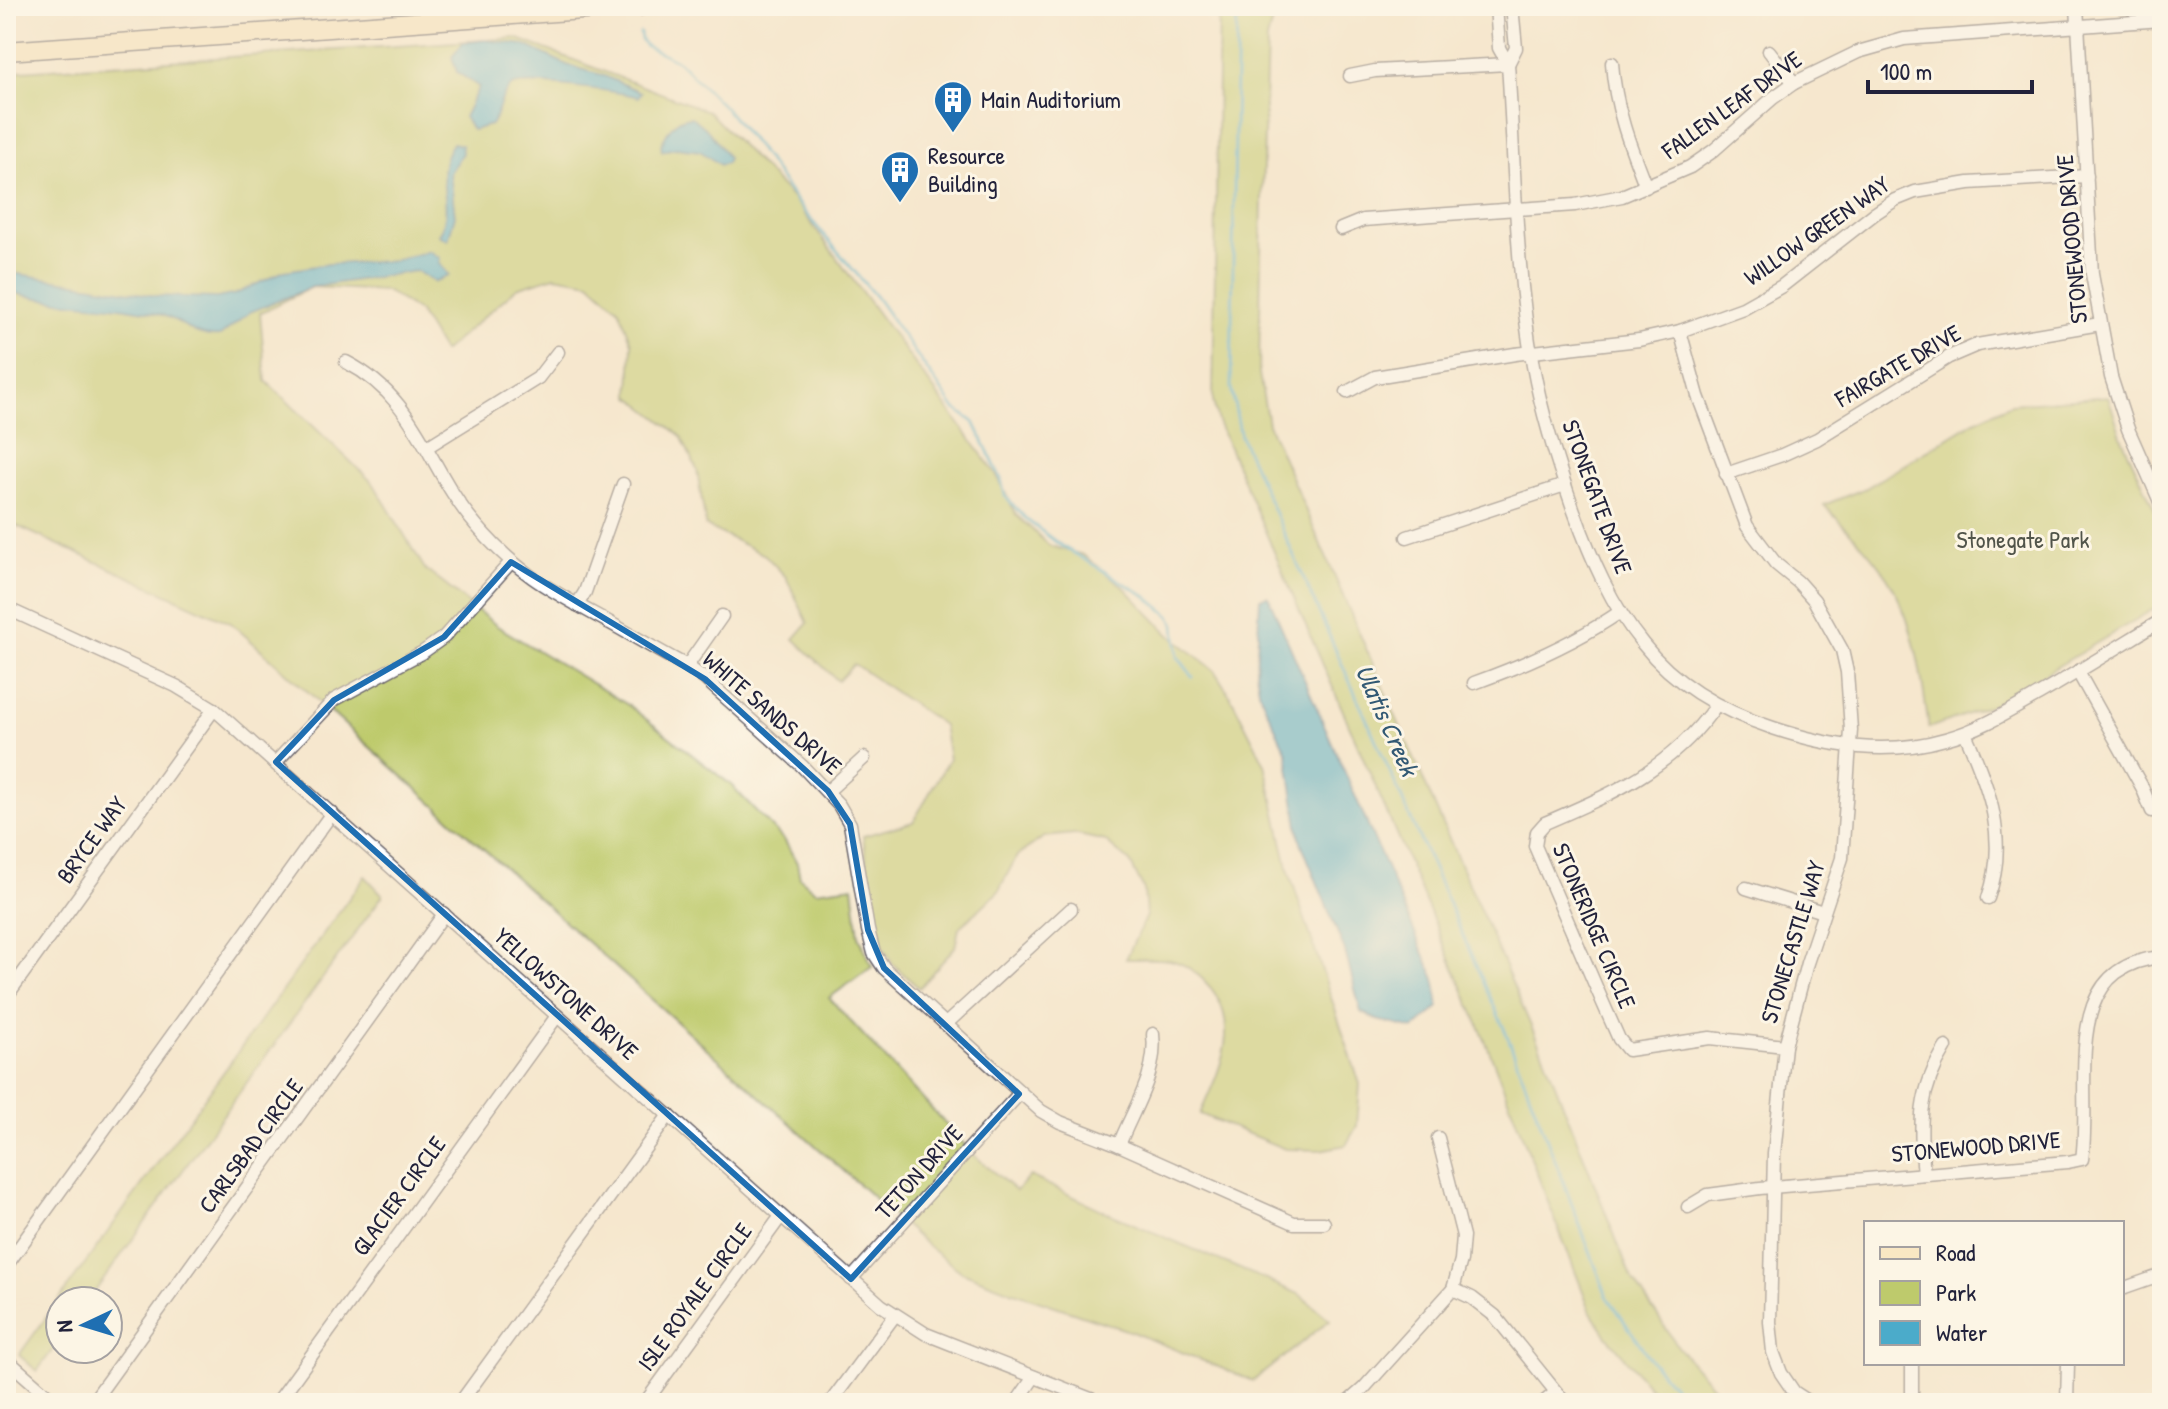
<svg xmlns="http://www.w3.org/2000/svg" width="2168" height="1409" font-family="'Patrick Hand',sans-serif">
<rect width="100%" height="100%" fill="#fcf5e5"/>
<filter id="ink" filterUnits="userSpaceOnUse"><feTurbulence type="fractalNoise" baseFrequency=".0125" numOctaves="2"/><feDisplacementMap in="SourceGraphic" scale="16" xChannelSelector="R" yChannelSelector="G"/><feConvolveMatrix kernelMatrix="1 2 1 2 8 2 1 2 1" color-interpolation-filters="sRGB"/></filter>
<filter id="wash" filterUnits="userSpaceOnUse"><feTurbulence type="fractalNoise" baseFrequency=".006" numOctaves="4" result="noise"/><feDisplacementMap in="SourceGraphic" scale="32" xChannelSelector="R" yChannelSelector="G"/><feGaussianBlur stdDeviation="1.8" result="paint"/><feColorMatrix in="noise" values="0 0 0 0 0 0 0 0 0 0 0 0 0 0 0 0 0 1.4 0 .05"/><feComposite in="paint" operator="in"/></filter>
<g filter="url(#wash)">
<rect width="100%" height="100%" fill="#f6e7ce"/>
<g fill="#beca6c" stroke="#707654" stroke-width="2">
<path d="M 1219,6 L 1276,6 L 1267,39 L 1262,199 L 1259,374 L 1268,424 L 1544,1056 L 1631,1277 L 1679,1348 L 1727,1403 L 1662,1403 L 1606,1335 L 1591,1312 L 1483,1035 L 1218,422 L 1213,401 Z"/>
<path d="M 516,38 L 708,111 L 794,200 L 996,474 L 1016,515 L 1050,546 L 1083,555 L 1124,587 L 1170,635 L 1214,670 L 1231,697 L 1265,764 L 1289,872 L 1360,1084 L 1357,1126 L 1346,1145 L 1320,1150 L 1285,1149 L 1200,1114 C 1218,1073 1243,1027 1210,987 C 1200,975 1185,963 1170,960 C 1156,958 1140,959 1126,959 L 1146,916 L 1144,890 L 1130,862 L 1105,841 L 1074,834 L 1044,837 L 1017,856 L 998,892 L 959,928 L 955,947 L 919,988 L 893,964 L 877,937 L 863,836 L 913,822 L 949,759 L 943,725 L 854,664 L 838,681 L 794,639 L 808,623 L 786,577 L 765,555 L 706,526 L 697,470 L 681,436 L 630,396 L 632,343 L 619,309 L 590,282 L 555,276 L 517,288 L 443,352 L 418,311 L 386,291 L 312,287 L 260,313 L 266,381 L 373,483 L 425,569 L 497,626 L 628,705 L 730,784 L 785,841 L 797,863 L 800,878 L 815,891 L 853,886 L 859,936 L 872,967 L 829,998 L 975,1156 L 1016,1191 L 1030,1176 L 1108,1213 L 1299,1294 L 1330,1320 L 1253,1381 L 1132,1332 L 1011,1291 L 962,1272 L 931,1249 L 231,623 L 6,521 L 6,72 Z"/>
<path d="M 2108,396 L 2122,439 L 2162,525 L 2162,604 L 1993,705 L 1929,728 C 1922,681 1917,634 1895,591 C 1878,558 1849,532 1824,505 L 1866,488 L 1975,421 L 2011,404 Z"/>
<path d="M 365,876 L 383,895 L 88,1301 L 60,1301 L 60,1340 L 37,1371 L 19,1355 Z"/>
</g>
<g fill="#4babca" stroke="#366682" stroke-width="2">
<path d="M 485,40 L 525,45 L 567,65 L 602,75 L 641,92 L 638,97 C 619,92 526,78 512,86 C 500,94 499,114 491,125 L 472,130 L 464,117 L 479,87 L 457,72 L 452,57 L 463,43 Z"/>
<path d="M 691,117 C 707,126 717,142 728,158 L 726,163 L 720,165 L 700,151 L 676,148 L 662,151 L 661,145 C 668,131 674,118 691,117 Z"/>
<path d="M 453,143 L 461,145 L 462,153 L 450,173 L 455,216 L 448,240 L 439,235 C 457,201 430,176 453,143 Z"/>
<path d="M 429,251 L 440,258 L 439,263 L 449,275 L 434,282 L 416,271 L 312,287 L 250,312 L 220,336 C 191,338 186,322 162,315 C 111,301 56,307 6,290 L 6,272 L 157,296 L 217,298 L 236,294 L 284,271 L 328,264 L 392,261 Z"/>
<path d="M 1268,596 L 1435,979 L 1439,1007 L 1414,1029 L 1377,1020 L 1361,1012 L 1345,951 L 1300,840 L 1287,753 L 1260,695 L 1256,672 L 1260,598 Z"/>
</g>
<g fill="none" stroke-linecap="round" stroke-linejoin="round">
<g stroke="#4babca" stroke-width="3">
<path d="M 1237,6 L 1231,388 L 1241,437 L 1507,1035 L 1607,1296 L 1653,1363 L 1687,1403"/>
<path d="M 640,33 L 641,40 L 646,46 L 678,61 L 726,109 L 768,161 L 798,204 L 876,297 L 954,408 L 974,422 L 1001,479 L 1005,496 L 1027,520 L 1060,545 L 1146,596 L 1169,615 L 1175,624 L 1178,657 L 1193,677"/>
</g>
</g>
</g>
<g filter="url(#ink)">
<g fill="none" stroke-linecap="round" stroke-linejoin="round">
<defs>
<g id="street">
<path d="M 1496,6 L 1499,48 L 1508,64 C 1515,164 1515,267 1533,366 C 1542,415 1557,463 1574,511 C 1591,558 1611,605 1643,644 C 1676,686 1724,712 1773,728 C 1830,747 1887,756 1945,739 C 1979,730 2008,712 2038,695 C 2080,671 2121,645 2162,620"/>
<path d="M 2077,6 L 2092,274 L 2111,377 L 2128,429 L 2162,506"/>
<path d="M 1769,51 L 1794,83"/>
<path d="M 1612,63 C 1615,108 1630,146 1646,187"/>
<path d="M 1508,64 L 1516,48 L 1512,6"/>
<path d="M 1350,76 L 1375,71 L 1508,64"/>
<path d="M 1341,229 L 1363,220 L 1575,205 L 1622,196 L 1690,167 L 1713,151 L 1773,98 L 1794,83 L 1858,52 L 1904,39 L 2162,20"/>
<path d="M 1680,331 L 1698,396 L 1747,526 L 1776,564 L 1798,582 L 1814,600 L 1842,650 L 1847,672 L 1851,730 L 1842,858 L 1807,963 L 1785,1046 L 1774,1154 L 1770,1322 L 1773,1352 L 1781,1373 L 1794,1392 L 1811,1403"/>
<path d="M 346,362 C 418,399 427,468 476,525 C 519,576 556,593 612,624 C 637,638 662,653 687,666 L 705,679 L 802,766 L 839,805 L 850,824 L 868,930 L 874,953 L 884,968 L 1041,1111 L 1060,1122 L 1119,1145 L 1294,1223 L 1324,1223"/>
<path d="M 1347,392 L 1375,377 L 1515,354 L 1639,340 L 1680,331 L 1743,308 L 1782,286 L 1874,214 L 1895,200 L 1915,192 L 1969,183 L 2087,176"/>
<path d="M 427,447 L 538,378 L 558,352"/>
<path d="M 1726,474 L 1782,455 L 1817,439 L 1949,357 L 1977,345 L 2100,324"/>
<path d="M 1407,537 L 1565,485"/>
<path d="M 577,605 L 585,592 L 623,484"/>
<path d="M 6,608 L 176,686 L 214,709 L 881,1305 L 926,1334 L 1101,1403"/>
<path d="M 687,666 L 722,616"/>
<path d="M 2078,672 L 2142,787 L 2152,811"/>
<path d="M 1474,683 C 1524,665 1576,642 1620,612"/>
<path d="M 1716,705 C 1673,768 1612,794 1545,823 L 1537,832 L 1535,846 L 1603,1003 L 1619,1039 L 1628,1050 L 1710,1038 L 1785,1046"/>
<path d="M 1965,733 C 1989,787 2009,840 1988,898"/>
<path d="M 276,762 L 334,700 L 423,652 L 444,637 L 511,562"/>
<path d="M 828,791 L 864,758"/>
<path d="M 1746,888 L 1823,912"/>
<path d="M 6,997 L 214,709"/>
<path d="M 947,1023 L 1071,909"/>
<path d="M 1119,1145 C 1133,1109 1158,1074 1153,1034"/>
<path d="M 1924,1174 C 1919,1125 1918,1091 1946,1047"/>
<path d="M 1688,1207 L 1708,1195 L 1760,1188 L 2068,1162 L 2082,1159 C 2093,1087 2056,966 2162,957"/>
<path d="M 6,1266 L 332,813"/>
<path d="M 851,1279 L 1019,1094"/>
<path d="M 1453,1289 L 1472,1298 L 1495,1316 L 1565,1403"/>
<path d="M 2122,1289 L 2162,1275"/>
<path d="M 6,1359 L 56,1403"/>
<path d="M 92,1403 L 444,914"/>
<path d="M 277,1403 L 557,1016"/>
<path d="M 460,1403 L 669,1115"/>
<path d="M 645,1403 L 781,1216"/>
<path d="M 830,1403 L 895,1315"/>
<path d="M 1016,1403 L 1034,1377"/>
<path d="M 1347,1403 L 1363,1389 L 1453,1289 L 1461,1260 L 1463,1236 L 1438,1138"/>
<path d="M 1543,1403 L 1556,1392"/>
<path d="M 1912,1403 L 1912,1363"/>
<path d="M 2067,1403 L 2068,1363"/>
</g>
<path id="secondary" d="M 6,51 L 640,6"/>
</defs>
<use href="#street" stroke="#6c676e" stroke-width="15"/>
<use href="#secondary" stroke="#6c676e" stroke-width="21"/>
<use href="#street" stroke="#fff" stroke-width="12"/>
<use href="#secondary" stroke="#f9e7c3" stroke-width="18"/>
</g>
</g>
<path d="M0 0H2168V1409H0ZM 511,562 L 705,679 L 828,791 L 850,824 L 868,930 L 884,968 L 1019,1094 L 851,1279 L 276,762 L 334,700 L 444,637 Z" fill="#f6e7ce" fill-opacity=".55" fill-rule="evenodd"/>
<path fill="none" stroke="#1f6fb2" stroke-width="6" stroke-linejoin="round" d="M 511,562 L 705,679 L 828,791 L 850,824 L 868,930 L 884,968 L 1019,1094 L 851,1279 L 276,762 L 334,700 L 444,637 Z"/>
<defs>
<symbol id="building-pin" viewBox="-11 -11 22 30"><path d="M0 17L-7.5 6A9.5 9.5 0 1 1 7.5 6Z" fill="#1f6fb2" stroke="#fcf5e5"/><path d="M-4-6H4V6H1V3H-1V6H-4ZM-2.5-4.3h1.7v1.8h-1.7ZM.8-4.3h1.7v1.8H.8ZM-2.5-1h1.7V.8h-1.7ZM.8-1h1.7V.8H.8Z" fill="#fff"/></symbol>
</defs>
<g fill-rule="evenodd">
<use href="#building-pin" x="931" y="78" width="44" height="60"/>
<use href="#building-pin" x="878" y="148" width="44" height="60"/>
</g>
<g text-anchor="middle" stroke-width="6" stroke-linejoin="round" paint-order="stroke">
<g font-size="24" fill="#22223b" stroke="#fcf5e5" text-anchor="start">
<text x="981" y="108">Main Auditorium</text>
<text x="928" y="164">Resource<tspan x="928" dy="28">Building</tspan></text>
</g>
<g font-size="24" fill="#22223b" stroke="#fcf5e5">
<text transform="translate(1732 105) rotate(-36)" y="8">FALLEN LEAF DRIVE</text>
<text transform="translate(1817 231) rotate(-35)" y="8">WILLOW GREEN WAY</text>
<text transform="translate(2072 239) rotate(-95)" y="8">STONEWOOD DRIVE</text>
<text transform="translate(1898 366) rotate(-30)" y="8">FAIRGATE DRIVE</text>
<text transform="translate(1597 497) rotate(70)" y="8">STONEGATE DRIVE</text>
<text transform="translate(772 713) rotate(41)" y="8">WHITE SANDS DRIVE</text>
<text transform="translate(92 840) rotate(-54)" y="8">BRYCE WAY</text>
<text transform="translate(1594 926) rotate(67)" y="8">STONERIDGE CIRCLE</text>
<text transform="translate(1793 942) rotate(-73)" y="8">STONECASTLE WAY</text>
<text transform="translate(566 994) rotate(42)" y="8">YELLOWSTONE DRIVE</text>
<text transform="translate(251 1146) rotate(-54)" y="8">CARLSBAD CIRCLE</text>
<text transform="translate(1976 1147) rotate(-5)" y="8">STONEWOOD DRIVE</text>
<text transform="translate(919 1172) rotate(-48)" y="8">TETON DRIVE</text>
<text transform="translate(399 1196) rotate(-54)" y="8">GLACIER CIRCLE</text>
<text transform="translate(695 1297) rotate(-54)" y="8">ISLE ROYALE CIRCLE</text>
</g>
<g font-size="24" fill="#51544a" stroke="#fcf5e5">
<text x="2023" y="548">Stonegate Park</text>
</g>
<g font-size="26" font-style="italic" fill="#325974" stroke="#fcf5e5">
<text transform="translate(1387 720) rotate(66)" y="9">Ulatis Creek</text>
</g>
</g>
<rect width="2168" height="1409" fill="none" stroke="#fcf5e5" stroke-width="32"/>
<rect x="1864" y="1221" width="260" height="144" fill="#fcf5e5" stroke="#a5a1a1" stroke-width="2"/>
<rect x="1880" y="1247" width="40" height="12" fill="#f9e7c3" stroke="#a5a1a1" stroke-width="2"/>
<text x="1936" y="1261" font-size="24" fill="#22223b">Road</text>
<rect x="1880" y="1281" width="40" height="24" fill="#beca6c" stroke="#a5a1a1" stroke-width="2"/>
<text x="1936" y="1301" font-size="24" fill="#22223b">Park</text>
<rect x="1880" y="1321" width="40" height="24" fill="#4babca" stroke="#a5a1a1" stroke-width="2"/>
<text x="1936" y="1341" font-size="24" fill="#22223b">Water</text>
<g transform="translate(84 1325) rotate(266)"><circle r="38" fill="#fcf5e5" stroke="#a5a1a1" stroke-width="2"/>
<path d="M0-6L14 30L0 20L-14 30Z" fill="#1f6fb2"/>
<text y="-12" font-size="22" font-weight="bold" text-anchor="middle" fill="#22223b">N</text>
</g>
<path d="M1868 80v12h164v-12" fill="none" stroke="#22223b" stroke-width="4"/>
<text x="1880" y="80" font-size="24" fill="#22223b" stroke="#fcf5e5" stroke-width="6" paint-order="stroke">100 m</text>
</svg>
